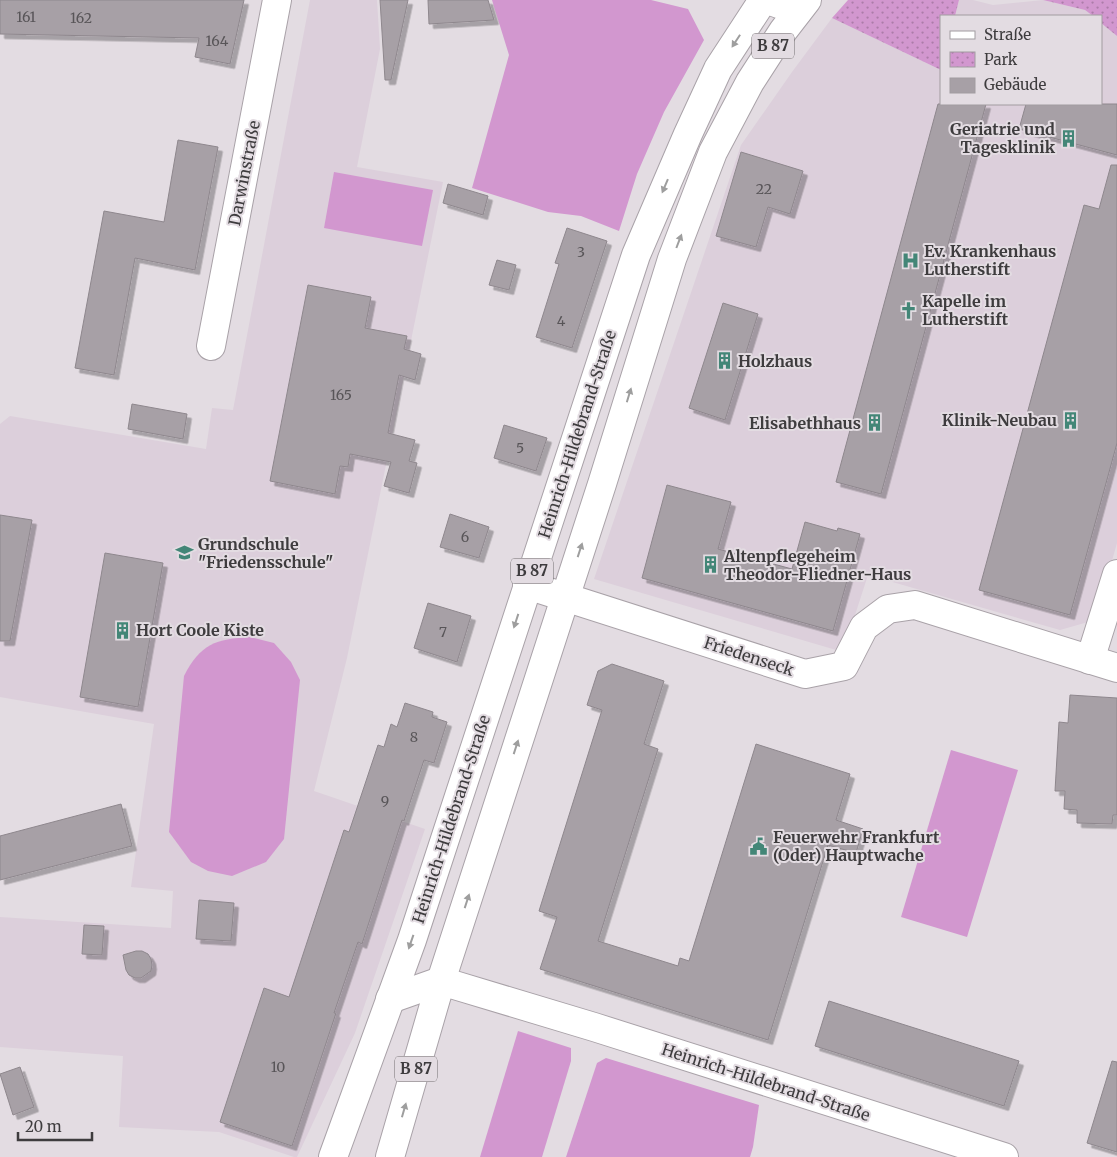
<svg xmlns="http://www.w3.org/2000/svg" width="1117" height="1157" font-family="Merriweather,serif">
<defs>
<pattern id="park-dots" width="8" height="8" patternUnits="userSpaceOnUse" patternTransform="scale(1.25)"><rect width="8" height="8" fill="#d297cf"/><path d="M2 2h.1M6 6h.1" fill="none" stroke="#ac7ca9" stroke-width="1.8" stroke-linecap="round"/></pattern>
<filter id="shadow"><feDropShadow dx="4.5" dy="4.5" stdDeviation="0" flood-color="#0004"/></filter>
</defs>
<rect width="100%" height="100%" fill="#e3dce2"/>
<g fill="#dccfdb">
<path d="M 310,0 L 377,0 L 380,49 L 357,167 L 443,182 L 347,658 L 314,791 L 425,829 L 355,1033 L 297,1157 L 294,1157 L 219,1132 L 119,1127 L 123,1056 L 0,1047 L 0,917 L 171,928 L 173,891 L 131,887 L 154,724 L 0,697 L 0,424 L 10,416 L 206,449 L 212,408 L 233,410 Z"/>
<path d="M 959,0 L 973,0 L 993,5 L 1043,0 L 1085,10 L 1093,16 L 955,16 Z"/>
<path d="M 832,18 L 941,70 L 941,104 L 1101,104 L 1101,23 L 1117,36 L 1117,543 L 1095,620 L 1060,630 L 868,575 L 843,652 L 594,579 L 741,145 L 792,72 Z"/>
</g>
<g fill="#d297cf">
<path d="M 492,0 L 651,0 L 688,9 L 704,40 L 664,112 L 637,174 L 619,231 L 581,216 L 548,212 L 472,188 L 509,55 Z"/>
<path d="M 334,172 L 433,190 L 422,246 L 324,228 Z"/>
<path d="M 250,637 L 274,643 L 291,662 L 300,680 L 284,839 L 266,862 L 232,876 L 208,871 L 191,862 L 169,832 L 184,676 C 200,644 216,639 250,637 Z"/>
<path d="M 951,750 L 1018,770 L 967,937 L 901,917 Z"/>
<path d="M 518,1031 L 571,1048 L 571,1061 L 542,1157 L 480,1157 Z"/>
<path d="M 606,1058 L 759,1105 L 753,1147 L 750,1157 L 566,1157 L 597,1063 Z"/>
</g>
<g fill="url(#park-dots)">
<path d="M 848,0 L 959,0 L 955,16 L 941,16 L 941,70 L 832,18 Z"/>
<path d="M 1043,0 L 1117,0 L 1117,36 L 1101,23 L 1101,16 L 1093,16 L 1085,10 Z"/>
</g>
<g fill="#a7a0a6" stroke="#8e878d" filter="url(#shadow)">
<path d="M 0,0 L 244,0 L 230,64 L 195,57 L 199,38 L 0,34 Z"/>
<path d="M 380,0 L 408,0 L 391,80 L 385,80 Z"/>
<path d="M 428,0 L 488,0 L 494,20 L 429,24 Z"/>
<path d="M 938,104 L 986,104 L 881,494 L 836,482 Z"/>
<path d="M 1026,104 L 1117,104 L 1117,155 L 1019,129 Z"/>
<path d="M 178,140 L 218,147 L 195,270 L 135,258 L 114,375 L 75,368 L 104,211 L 164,222 Z"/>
<path d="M 741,152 L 803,171 L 790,214 L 768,207 L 756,247 L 716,236 Z"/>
<path d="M 1111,165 L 1117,165 L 1117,443 L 1070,615 L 979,590 L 1084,205 L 1099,209 Z"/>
<path d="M 448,184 L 488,196 L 483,215 L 443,203 Z"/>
<path d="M 567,228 L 607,241 L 572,348 L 536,337 L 559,264 L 555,263 Z"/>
<path d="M 497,260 L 516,265 L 509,290 L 489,285 Z"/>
<path d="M 308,285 L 371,297 L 365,328 L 407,336 L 404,349 L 421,354 L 415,380 L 399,375 L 388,433 L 415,440 L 409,461 L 417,463 L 409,493 L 384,486 L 391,462 L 350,454 L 348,467 L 340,466 L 335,494 L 270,481 Z"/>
<path d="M 723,303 L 758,314 L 725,420 L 689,408 Z"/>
<path d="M 132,404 L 187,414 L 183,439 L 128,429 Z"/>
<path d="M 504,425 L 547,438 L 536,471 L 494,458 Z"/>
<path d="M 667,485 L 731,502 L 718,549 L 792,569 L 805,522 L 837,531 L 838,528 L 860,534 L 833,631 L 642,578 Z"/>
<path d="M 450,514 L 489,527 L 479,558 L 440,547 Z"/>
<path d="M 0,515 L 32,520 L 10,641 L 0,641 Z"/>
<path d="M 105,553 L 163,563 L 138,707 L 80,697 Z"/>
<path d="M 428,603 L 471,616 L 457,662 L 414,648 Z"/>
<path d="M 612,664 L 664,681 L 644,744 L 658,749 L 598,941 L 678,966 L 680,958 L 689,961 L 756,744 L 850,774 L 836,820 L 863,829 L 856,853 L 828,845 L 768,1040 L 540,969 L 557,917 L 539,911 L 602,710 L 587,705 L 598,671 Z"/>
<path d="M 1070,695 L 1117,698 L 1117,815 L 1113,815 L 1112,824 L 1077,823 L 1077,810 L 1064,809 L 1065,791 L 1055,791 L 1059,722 L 1068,723 Z"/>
<path d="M 405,703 L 433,712 L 432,717 L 447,722 L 434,763 L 424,760 L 404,821 L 402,820 L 362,944 L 358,942 L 334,1013 L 336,1013 L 292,1146 L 220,1122 L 264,988 L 289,997 L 344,830 L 349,832 L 378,745 L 384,747 L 391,724 L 397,727 Z"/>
<path d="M 121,804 L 132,846 L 0,880 L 0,836 Z"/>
<path d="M 199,900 L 234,903 L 231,941 L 196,939 Z"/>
<path d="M 84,925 L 104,926 L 102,955 L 82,954 Z"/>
<path d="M 136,951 L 142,951 L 148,954 L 151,959 L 152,965 L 151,971 L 141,978 L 135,978 L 129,975 L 126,970 L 123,955 Z"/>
<path d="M 829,1001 L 1019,1061 L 1004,1106 L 815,1046 Z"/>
<path d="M 1112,1061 L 1117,1062 L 1117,1152 L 1087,1143 Z"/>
<path d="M 20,1067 L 34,1107 L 13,1115 L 0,1074 Z"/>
</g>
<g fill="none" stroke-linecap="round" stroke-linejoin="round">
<defs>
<g id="street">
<path d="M 211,346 L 277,0"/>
<path d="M 527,585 L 805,674 L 844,666 L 864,627 L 888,609 L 915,605 L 1117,668"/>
<path d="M 1090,660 L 1117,574"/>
<path d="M 390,999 L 441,981 L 594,1027 L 1004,1157"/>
</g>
<path id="secondary" d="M 768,0 L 798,11"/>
<g id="primary">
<path d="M 333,1157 L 412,940 L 636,255 L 688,134 L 718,69 L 763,0"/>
<path d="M 390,1157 L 441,981 L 602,484 L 672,259 L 713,152 L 750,82 L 783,31 L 807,0"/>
</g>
</defs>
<use href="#street" stroke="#a9a2a8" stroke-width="30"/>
<use href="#secondary" stroke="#a9a2a8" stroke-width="30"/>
<use href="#primary" stroke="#a9a2a8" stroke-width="30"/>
<use href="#street" stroke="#fff" stroke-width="28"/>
<use href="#secondary" stroke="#fff" stroke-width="28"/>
<use href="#primary" stroke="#fff" stroke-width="28"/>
</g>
<defs><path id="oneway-solid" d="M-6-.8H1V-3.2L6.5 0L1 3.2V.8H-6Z" transform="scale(1.25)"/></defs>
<g fill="#9e9e9e">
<use href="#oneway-solid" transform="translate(736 41) rotate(123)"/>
<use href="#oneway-solid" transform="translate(665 186) rotate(113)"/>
<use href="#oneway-solid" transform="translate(679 241) rotate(-69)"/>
<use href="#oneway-solid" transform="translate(629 395) rotate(-73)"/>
<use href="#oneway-solid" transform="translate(580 550) rotate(-72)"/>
<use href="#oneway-solid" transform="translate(516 621) rotate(108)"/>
<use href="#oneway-solid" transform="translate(516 747) rotate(-72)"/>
<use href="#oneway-solid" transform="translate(467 901) rotate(-72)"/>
<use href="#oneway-solid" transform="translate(411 942) rotate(109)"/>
<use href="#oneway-solid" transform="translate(404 1110) rotate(-74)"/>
</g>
<defs>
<symbol id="building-bare" viewBox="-9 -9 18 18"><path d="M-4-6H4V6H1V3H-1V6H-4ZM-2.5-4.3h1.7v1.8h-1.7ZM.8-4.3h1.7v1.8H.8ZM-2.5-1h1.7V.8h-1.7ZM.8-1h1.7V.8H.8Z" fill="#438677" stroke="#e3dce2" stroke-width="2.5" paint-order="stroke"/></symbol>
<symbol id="hospital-bare" viewBox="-9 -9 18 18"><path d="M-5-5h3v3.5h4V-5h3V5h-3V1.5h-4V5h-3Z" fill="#438677" stroke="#e3dce2" stroke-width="2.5" paint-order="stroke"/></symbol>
<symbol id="church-bare" viewBox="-9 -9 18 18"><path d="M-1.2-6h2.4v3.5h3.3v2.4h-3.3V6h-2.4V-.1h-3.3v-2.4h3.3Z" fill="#438677" stroke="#e3dce2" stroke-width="2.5" paint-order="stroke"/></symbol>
<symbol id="school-bare" viewBox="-9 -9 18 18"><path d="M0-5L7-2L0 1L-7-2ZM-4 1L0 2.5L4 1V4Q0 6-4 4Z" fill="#438677" stroke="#e3dce2" stroke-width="2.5" paint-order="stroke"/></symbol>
<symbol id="civic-bare" viewBox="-9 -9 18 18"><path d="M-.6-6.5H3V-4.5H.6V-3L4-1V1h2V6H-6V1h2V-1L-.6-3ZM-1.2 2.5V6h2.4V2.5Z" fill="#438677" stroke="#e3dce2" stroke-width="2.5" paint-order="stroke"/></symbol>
</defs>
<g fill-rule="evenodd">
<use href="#building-bare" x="1056" y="126" width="25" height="25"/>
<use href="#hospital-bare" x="898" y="248" width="25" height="25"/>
<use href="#church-bare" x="896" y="298" width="25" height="25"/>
<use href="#building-bare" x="712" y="348" width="25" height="25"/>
<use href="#building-bare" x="1058" y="408" width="25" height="25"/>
<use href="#building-bare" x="862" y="410" width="25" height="25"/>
<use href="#school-bare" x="172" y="540" width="25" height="25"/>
<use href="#building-bare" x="698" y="552" width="25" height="25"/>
<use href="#building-bare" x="110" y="618" width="25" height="25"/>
<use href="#civic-bare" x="746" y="834" width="25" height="25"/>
</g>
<g text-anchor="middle" stroke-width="4" stroke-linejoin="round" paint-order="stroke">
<g font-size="14" fill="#585558">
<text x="26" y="22">161</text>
<text x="81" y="23">162</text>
<text x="217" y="46">164</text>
<text x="764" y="194">22</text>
<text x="581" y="257">3</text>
<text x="561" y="326">4</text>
<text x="341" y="400">165</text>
<text x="520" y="453">5</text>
<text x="465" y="542">6</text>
<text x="443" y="637">7</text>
<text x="414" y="742">8</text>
<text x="385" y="806">9</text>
<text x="278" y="1072">10</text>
</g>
<g fill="#e3dce2" stroke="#706c6f" stroke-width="1">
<rect x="752" y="33.5" width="42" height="25" rx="4"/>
<rect x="511" y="558.5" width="42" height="25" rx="4"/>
<rect x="395" y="1056.5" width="42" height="25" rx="4"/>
</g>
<g font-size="15" font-weight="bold" fill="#3e3c3e">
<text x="773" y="51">B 87</text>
<text x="532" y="576">B 87</text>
<text x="416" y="1074">B 87</text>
</g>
<g font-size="16" font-weight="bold" fill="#3e3c3e" stroke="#e3dce2" text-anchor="start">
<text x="1055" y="135" text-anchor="end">Geriatrie und<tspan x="1055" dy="18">Tagesklinik</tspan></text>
<text x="924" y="257">Ev. Krankenhaus<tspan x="924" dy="18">Lutherstift</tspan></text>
<text x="922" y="307">Kapelle im<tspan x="922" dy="18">Lutherstift</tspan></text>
<text x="738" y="367">Holzhaus</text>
<text x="1057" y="426" text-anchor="end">Klinik-Neubau</text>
<text x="861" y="429" text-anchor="end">Elisabethhaus</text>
<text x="198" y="550">Grundschule<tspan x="198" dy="18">"Friedensschule"</tspan></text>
<text x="724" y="562">Altenpflegeheim<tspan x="724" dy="18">Theodor-Fliedner-Haus</tspan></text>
<text x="136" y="636">Hort Coole Kiste</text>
<text x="773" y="843">Feuerwehr Frankfurt<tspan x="773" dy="18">(Oder) Hauptwache</tspan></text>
</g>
<g font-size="16" fill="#3e3c3e" stroke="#e3dce2">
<text transform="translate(244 173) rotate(-79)" y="6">Darwinstraße</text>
<text transform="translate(577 434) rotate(-72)" y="6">Heinrich-Hildebrand-Straße</text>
<text transform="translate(749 656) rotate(18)" y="6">Friedenseck</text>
<text transform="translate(451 819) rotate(-72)" y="6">Heinrich-Hildebrand-Straße</text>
<text transform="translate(766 1082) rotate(18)" y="6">Heinrich-Hildebrand-Straße</text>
</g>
</g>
<rect x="940" y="15" width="162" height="90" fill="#e3dce2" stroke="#a19ca0"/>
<rect x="950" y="31" width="25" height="8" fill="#ffffff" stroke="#a19ca0"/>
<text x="984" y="40" font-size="15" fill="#3e3c3e">Straße</text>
<rect x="950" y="52" width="25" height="15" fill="url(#park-dots)" stroke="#a19ca0"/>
<text x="984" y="65" font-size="15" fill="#3e3c3e">Park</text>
<rect x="950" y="78" width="25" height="15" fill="#a7a0a6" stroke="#a19ca0"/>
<text x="984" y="90" font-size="15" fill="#3e3c3e">Gebäude</text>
<path d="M18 1132v8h74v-8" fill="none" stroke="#3e3c3e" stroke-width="2.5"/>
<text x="25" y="1132" font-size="15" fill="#3e3c3e" stroke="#e3dce2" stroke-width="4" paint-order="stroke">20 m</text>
</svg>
